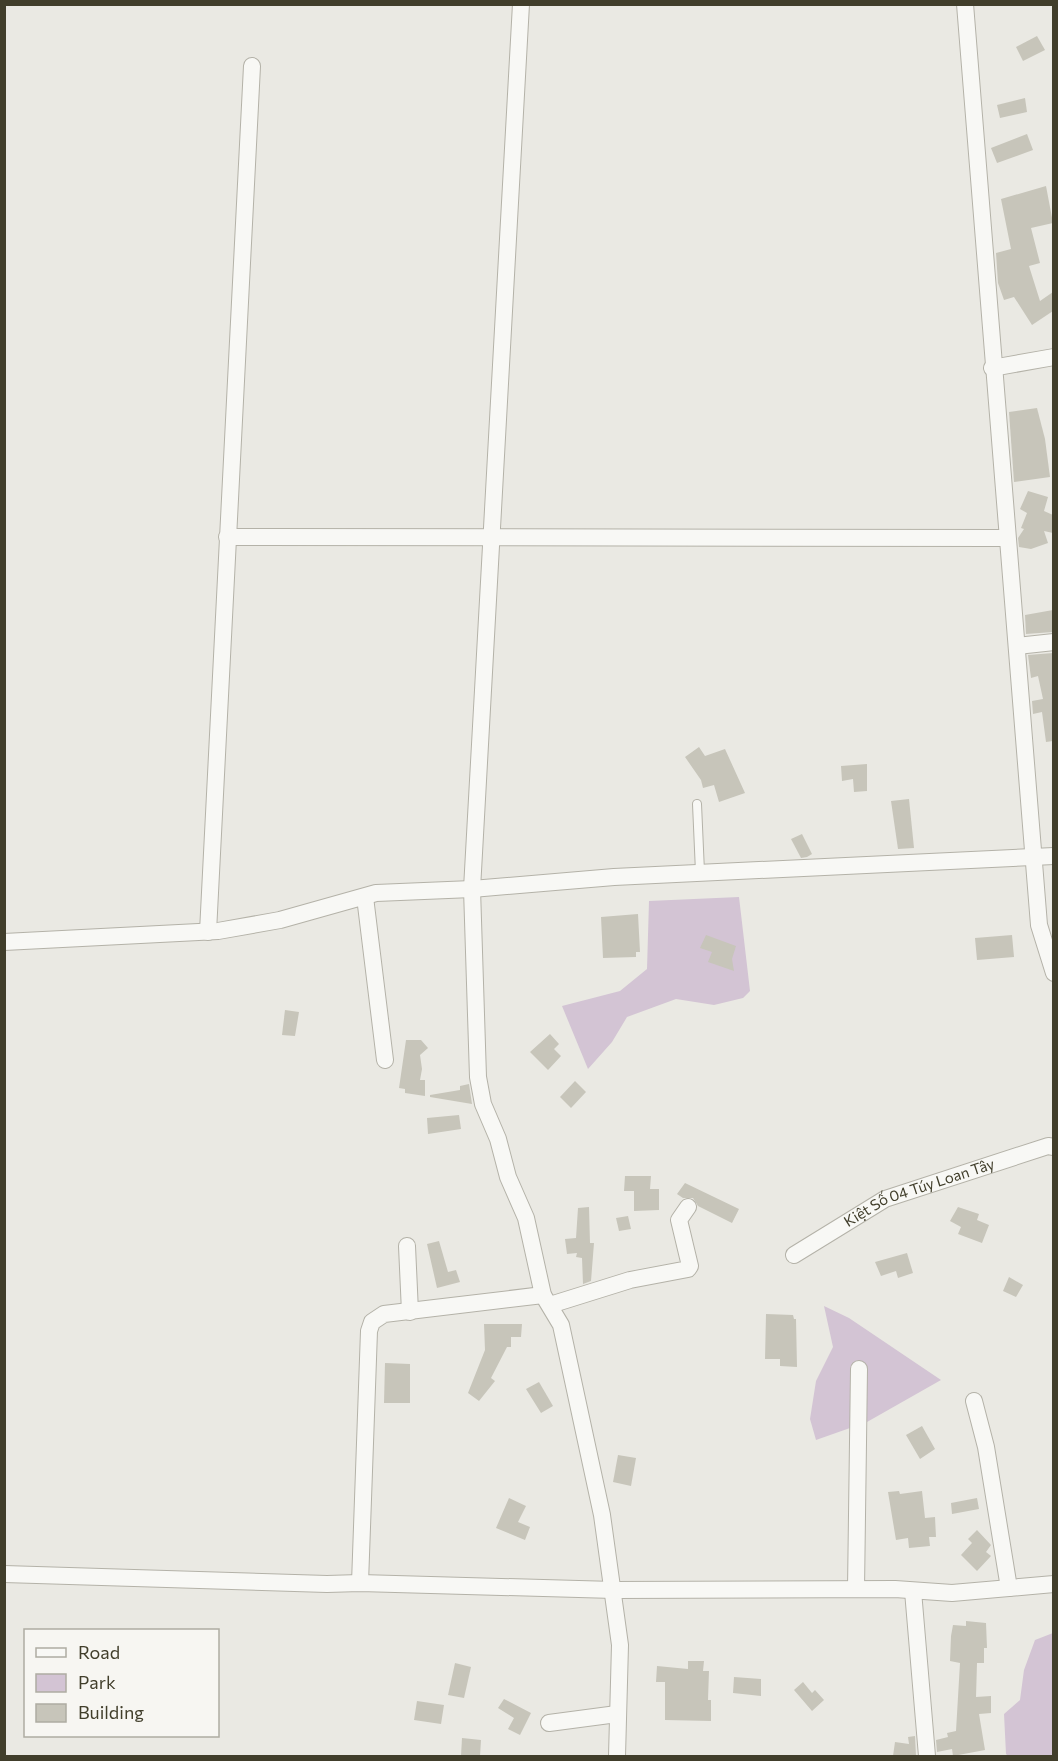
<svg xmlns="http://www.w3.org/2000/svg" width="1058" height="1761" font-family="Commissioner,sans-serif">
<rect width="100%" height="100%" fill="#eae9e3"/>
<g fill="#d3c4d4">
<path d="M 739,897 L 750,991 L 743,998 L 714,1005 L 676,999 L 627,1017 L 612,1042 L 588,1069 L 562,1006 L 620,991 L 647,969 L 649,901 Z"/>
<path d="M 824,1306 L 849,1318 L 941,1380 L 867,1422 L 816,1440 L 810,1419 L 816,1381 L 833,1347 Z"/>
<path d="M 1053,1633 L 1053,1756 L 1008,1756 L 1006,1754 L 1004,1714 L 1020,1700 L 1024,1670 L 1035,1640 Z"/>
</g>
<g fill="#c7c5ba">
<path d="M 1037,36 L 1045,50 L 1023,61 L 1016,47 Z"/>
<path d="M 1025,98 L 1027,112 L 1000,118 L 997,105 Z"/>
<path d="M 1027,134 L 1033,150 L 997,163 L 991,148 Z"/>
<path d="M 1046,186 L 1053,223 L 1031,228 L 1040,263 L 1029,266 L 1040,301 L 1053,292 L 1053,311 L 1032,325 L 1014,297 L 1004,300 L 998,283 L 996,253 L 1011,249 L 1001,199 Z"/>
<path d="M 1037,408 L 1045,439 L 1050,477 L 1014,482 L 1009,412 Z"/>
<path d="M 1028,491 L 1048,497 L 1044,511 L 1053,515 L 1053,533 L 1044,531 L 1048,543 L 1031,549 L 1019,547 L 1018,538 L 1024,529 L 1021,528 L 1027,513 L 1020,509 Z"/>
<path d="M 1053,610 L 1053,632 L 1026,634 L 1025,615 Z"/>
<path d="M 1053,653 L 1053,741 L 1046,742 L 1042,712 L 1033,714 L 1032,701 L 1043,699 L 1038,676 L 1031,678 L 1028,655 Z"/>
<path d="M 699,747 L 705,756 L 725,749 L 745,793 L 719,802 L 714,785 L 703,788 L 701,780 L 685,757 Z"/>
<path d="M 867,764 L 867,791 L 854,792 L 853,779 L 842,781 L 841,766 Z"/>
<path d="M 909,799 L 914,848 L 898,849 L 891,801 Z"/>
<path d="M 802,834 L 812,854 L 807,857 L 801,858 L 791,839 Z"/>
<path d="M 638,914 L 640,952 L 636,952 L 636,957 L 603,958 L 601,917 Z"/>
<path d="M 706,935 L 736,946 L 732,959 L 734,971 L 708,962 L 712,952 L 700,948 Z"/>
<path d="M 1012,935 L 1014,957 L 977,960 L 975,938 Z"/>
<path d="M 285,1010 L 299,1012 L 295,1036 L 282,1035 Z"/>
<path d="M 550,1034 L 559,1044 L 554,1049 L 561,1056 L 548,1070 L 530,1052 Z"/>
<path d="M 406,1040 L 421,1040 L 428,1048 L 420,1055 L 422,1069 L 420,1080 L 425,1080 L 425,1096 L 405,1093 L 405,1089 L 399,1088 Z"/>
<path d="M 575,1081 L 586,1092 L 571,1108 L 560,1097 Z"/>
<path d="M 469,1084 L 472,1104 L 430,1097 L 430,1095 L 460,1090 L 460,1086 Z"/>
<path d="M 459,1115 L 461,1129 L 428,1134 L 427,1118 Z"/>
<path d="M 625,1176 L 651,1176 L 650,1189 L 659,1189 L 659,1210 L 634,1211 L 634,1191 L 624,1191 Z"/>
<path d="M 685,1183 L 739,1209 L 732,1223 L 698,1206 L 693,1198 L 683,1198 L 677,1194 Z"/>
<path d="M 589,1207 L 590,1243 L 594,1243 L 591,1281 L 583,1284 L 582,1258 L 576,1257 L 577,1253 L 567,1254 L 565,1239 L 576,1238 L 578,1208 Z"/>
<path d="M 958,1207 L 979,1214 L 977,1220 L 989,1225 L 982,1243 L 958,1234 L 961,1227 L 950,1221 Z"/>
<path d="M 628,1216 L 631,1229 L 619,1231 L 616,1218 Z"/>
<path d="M 439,1241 L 448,1272 L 456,1270 L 460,1282 L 437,1288 L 427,1244 Z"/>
<path d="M 907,1253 L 913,1273 L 898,1278 L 896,1271 L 881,1276 L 875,1262 Z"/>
<path d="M 1009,1277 L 1023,1285 L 1016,1297 L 1003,1291 Z"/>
<path d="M 766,1314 L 793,1315 L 794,1319 L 796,1319 L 797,1367 L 780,1366 L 780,1359 L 765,1359 Z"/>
<path d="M 484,1324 L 522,1324 L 521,1337 L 511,1337 L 511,1347 L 507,1347 L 491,1378 L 495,1381 L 479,1401 L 468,1393 L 485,1350 Z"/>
<path d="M 385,1363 L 410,1364 L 410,1403 L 384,1403 Z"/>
<path d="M 539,1382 L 553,1406 L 541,1413 L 526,1389 Z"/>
<path d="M 922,1426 L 935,1449 L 920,1459 L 906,1435 Z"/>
<path d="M 618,1455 L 636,1458 L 631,1486 L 613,1482 Z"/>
<path d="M 899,1491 L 900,1494 L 922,1491 L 925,1518 L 935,1517 L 936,1537 L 929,1537 L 930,1546 L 909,1548 L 908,1538 L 896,1540 L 888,1492 Z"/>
<path d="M 509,1498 L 526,1506 L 518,1522 L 530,1527 L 525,1540 L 496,1528 Z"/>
<path d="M 977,1498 L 979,1509 L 952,1514 L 951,1503 Z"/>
<path d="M 977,1530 L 991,1545 L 986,1552 L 991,1556 L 977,1571 L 961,1555 L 972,1543 L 968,1539 Z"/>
<path d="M 966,1621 L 986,1623 L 987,1648 L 984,1648 L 984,1663 L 977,1663 L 976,1697 L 991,1696 L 991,1713 L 979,1714 L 985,1750 L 953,1756 L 952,1749 L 937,1752 L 936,1740 L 948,1737 L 947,1733 L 956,1731 L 960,1663 L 950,1661 L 951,1636 L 953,1625 L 966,1626 Z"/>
<path d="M 688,1661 L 704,1661 L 703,1671 L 709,1671 L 708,1700 L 711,1700 L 711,1721 L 665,1720 L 665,1682 L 656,1682 L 657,1666 L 688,1669 Z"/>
<path d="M 455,1663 L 471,1667 L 464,1698 L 448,1695 Z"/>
<path d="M 734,1677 L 761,1679 L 761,1696 L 733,1693 Z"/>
<path d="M 803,1682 L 812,1693 L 815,1690 L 824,1700 L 812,1711 L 794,1690 Z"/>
<path d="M 504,1699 L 531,1713 L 520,1735 L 508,1729 L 514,1718 L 498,1708 Z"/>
<path d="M 417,1701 L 444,1705 L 441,1724 L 414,1720 Z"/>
<path d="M 915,1736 L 916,1756 L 893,1756 L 895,1742 L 909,1744 L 908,1737 Z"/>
<path d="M 462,1738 L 481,1740 L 480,1756 L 461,1756 Z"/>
</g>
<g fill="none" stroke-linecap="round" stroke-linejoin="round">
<defs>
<path id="service" d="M 697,804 L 700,872"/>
<g id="minor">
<path d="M 521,4 L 472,889 L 478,1077 L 483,1104 L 498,1139 L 508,1177 L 526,1218 L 543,1295 L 561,1325 L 602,1515 L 620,1645 L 617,1756"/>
<path d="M 965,4 L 1039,925 L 1054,973"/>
<path d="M 992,368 L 1054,357"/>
<path d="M 227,537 L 1006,538"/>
<path d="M 1017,646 L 1054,642"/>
<path d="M 365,897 L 385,1060"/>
<path d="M 208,932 L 252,66"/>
<path d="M 4,942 L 218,931 L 280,920 L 376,893 L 472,889 L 614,877 L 1054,856"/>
<path d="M 407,1246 L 410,1312"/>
<path id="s1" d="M 794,1255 L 885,1199 L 1048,1146 L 1054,1147"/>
<path d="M 550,1305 L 630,1280 L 688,1269 L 690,1266 L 679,1220 L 688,1207"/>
<path d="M 974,1401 L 986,1447 L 1009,1588"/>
<path d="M 4,1574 L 327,1584 L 360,1583 L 614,1590 L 895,1589 L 952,1593 L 1054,1584"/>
<path d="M 360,1583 L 369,1331 L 372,1322 L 384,1314 L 543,1295"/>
<path d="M 856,1589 L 859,1369"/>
<path d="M 913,1591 L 927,1756"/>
<path d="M 549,1723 L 617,1714"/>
</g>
</defs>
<use href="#service" stroke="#b4b2a8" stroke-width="10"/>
<use href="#minor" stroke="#b4b2a8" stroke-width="18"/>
<use href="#service" stroke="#f8f8f5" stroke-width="8"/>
<use href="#minor" stroke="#f8f8f5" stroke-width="16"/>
</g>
<g text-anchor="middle" stroke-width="6" stroke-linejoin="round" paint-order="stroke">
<g font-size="15" fill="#413e2b" stroke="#f7f6f2">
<text dy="5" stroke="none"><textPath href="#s1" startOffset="141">Kiệt Số 04 Túy Loan Tây</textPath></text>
</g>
</g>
<rect width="1058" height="1761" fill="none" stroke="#413e2b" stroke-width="12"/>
<rect x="24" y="1629" width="195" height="108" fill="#f7f6f2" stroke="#aeaca2" stroke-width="1.5"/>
<rect x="36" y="1648" width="30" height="9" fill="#f8f8f5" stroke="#aeaca2" stroke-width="1.5"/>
<text x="78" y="1659" font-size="18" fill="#413e2b">Road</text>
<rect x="36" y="1674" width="30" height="18" fill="#d3c4d4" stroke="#aeaca2" stroke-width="1.5"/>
<text x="78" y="1689" font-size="18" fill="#413e2b">Park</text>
<rect x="36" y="1704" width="30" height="18" fill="#c7c5ba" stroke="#aeaca2" stroke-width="1.5"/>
<text x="78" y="1719" font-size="18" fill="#413e2b">Building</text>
</svg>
